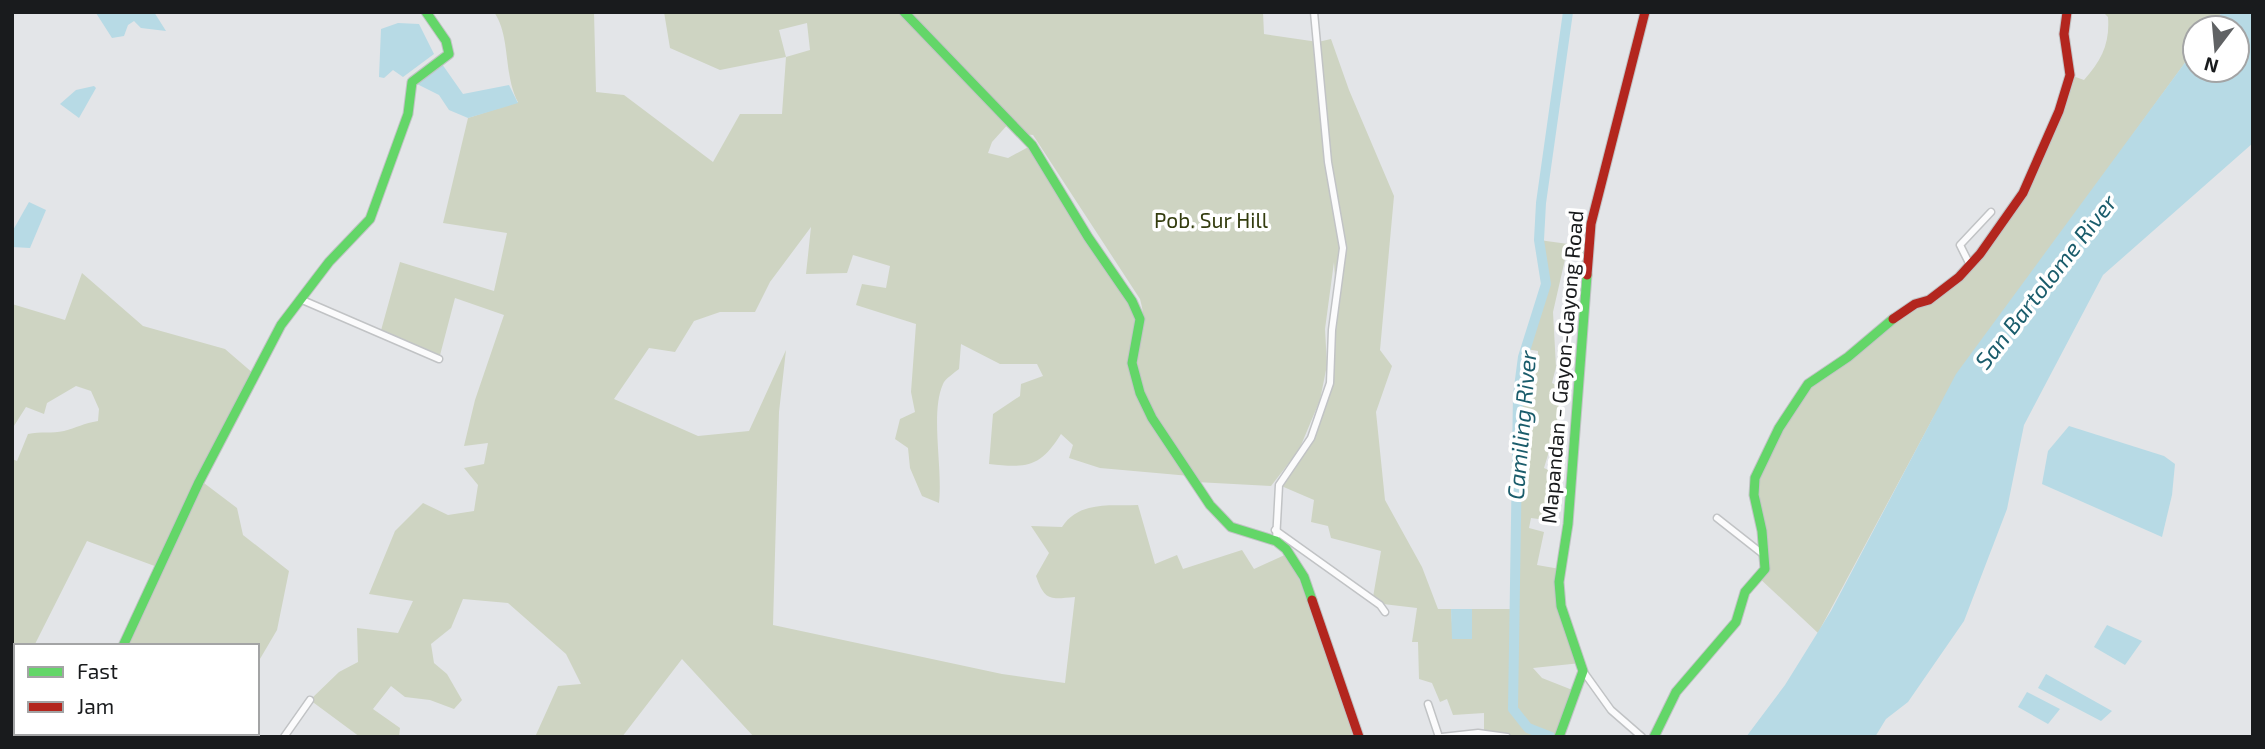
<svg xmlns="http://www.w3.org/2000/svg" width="2265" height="749" font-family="'Exo 2',sans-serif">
<rect width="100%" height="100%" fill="#e3e5e8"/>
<g fill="#ced4c2" fill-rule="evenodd">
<path d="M 494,12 L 594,12 L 596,92 L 624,95 L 713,162 L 740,114 L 782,114 L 786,57 L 720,70 L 670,48 L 664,12 L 1263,12 L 1264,34 L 1318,42 L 1331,39 L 1349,90 L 1394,196 L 1380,350 L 1392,366 L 1376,412 L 1385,500 L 1422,567 L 1438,609 L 1451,609 L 1453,639 L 1472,638 L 1472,609 L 1515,609 L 1518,395 L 1521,371 L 1538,372 L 1538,351 L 1526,349 L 1546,284 L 1539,240 L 1590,247 L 1586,281 L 1579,277 L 1582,259 L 1566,255 L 1553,312 L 1556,367 L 1552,383 L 1561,388 L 1556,428 L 1544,468 L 1557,474 L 1546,520 L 1531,518 L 1529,528 L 1544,532 L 1537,565 L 1560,569 L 1559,591 L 1581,663 L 1533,668 L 1542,678 L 1575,691 L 1559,737 L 1506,737 L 1484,733 L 1484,713 L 1453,715 L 1447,699 L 1440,702 L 1432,683 L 1419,679 L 1418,642 L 1412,642 L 1417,608 L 1383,604 L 1373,597 L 1381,551 L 1331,538 L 1328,526 L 1311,522 L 1314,500 L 1279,485 C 1297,460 1318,432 1326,401 C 1336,362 1337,303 1334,262 L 1325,329 L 1327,365 L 1320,400 L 1299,450 L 1271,486 L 1196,482 C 1180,456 1134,391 1136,362 C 1138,333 1149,332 1140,299 L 1033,135 L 1022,134 L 1010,122 L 992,142 L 988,153 L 1008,158 L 1032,145 L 1140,317 L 1132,353 L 1140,393 L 1190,476 L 1100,468 L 1069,458 L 1073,445 L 1061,434 C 1040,468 1026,468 989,464 L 993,414 L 1020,396 L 1021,384 L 1043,376 L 1037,364 L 1000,364 L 961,344 L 959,369 C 954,373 945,379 943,384 C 930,413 943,468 939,503 L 922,496 L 910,468 L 908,448 L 895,439 L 900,419 L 915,412 L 911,392 L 916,324 L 856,305 L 862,284 L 886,288 L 890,266 L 853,255 L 847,273 L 806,274 L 811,227 L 770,282 L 755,312 L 720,312 L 694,321 L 675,352 L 649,348 L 614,399 L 698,436 L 749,431 L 786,350 L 779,412 L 773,625 L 1002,674 L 1065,683 L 1075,597 C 1051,599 1045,602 1036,576 L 1049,553 L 1031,526 L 1062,527 C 1079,501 1109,506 1138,505 L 1155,564 L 1177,555 L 1183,569 L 1242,550 L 1254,569 L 1289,553 L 1359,737 L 754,737 L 682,659 L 622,737 L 535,737 L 558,686 L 581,684 L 566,654 L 508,603 L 463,599 L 451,628 L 431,644 L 434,663 L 447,674 L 462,700 L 454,709 L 430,700 L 405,697 L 391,686 L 373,709 L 400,728 L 399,737 L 360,737 L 310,700 L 339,672 L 358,662 L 357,628 L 398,633 L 413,601 L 369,594 L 395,531 L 423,503 L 448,515 L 474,511 L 478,485 L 464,468 L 484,464 L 488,443 L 464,446 L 475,400 L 504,315 L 455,298 L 439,359 L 380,334 L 400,262 L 494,291 L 507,233 L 443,223 L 468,118 L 518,102 C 503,74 511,36 494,12 ZM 807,23 L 810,50 L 786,57 L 779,30 Z"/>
<path d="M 2103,12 L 2222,12 L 2211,28 L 2195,28 L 2195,49 L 1987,335 L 1933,418 L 1818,633 L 1757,576 L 1765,568 L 1755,478 L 1801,391 L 1871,336 L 1959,277 L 2023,193 L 2070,75 L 2084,80 C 2102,60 2110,43 2108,17 Z"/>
<path d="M 82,273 L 143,326 L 225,349 L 254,374 L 200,480 L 237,508 L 243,535 L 289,571 L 277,630 L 257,664 L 257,646 L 125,646 L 160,568 L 87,541 L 34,646 L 16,646 L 16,701 L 12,699 L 12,459 L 17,461 L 28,434 C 40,431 52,434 64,431 C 76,428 84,423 98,421 L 99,409 L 91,391 L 76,386 L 47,403 L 44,414 L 26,407 L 12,429 L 12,304 L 65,320 Z"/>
</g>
<g fill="#b7dae5">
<path d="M 154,12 L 166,31 L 141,28 L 134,21 L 128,25 L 124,36 L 112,38 L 96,13 Z"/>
<path d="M 2222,12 L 2253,12 L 2253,143 L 2103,275 L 2024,425 L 2007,509 L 1964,621 L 1908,702 L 1886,719 L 1875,737 L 1746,737 L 1785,685 L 1831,611 L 1956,374 L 2195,49 L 2195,70 L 2237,70 L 2237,28 L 2211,28 Z"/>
<path d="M 398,23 L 419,24 L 434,54 L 403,77 L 393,70 L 384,78 L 379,77 L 381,29 Z"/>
<path d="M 442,64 L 463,94 L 509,85 L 518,103 L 468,118 L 449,110 L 439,95 L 417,84 Z"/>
<path d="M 94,86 L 96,88 L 79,118 L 60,104 L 76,90 Z"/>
<path d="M 29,202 L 46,210 L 30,248 L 12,247 L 12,232 Z"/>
<path d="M 2069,426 L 2164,456 L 2175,464 L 2172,495 L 2162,537 L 2042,484 L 2048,451 Z"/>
<path d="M 1451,609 L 1472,609 L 1472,639 L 1452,639 Z"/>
<path d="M 2107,625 L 2142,641 L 2125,665 L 2094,647 Z"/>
<path d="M 2046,674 L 2112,711 L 2101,721 L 2038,688 Z"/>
<path d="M 2027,692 L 2060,709 L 2048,724 L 2018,707 Z"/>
</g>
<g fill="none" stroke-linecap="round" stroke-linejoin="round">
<path stroke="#b7dae5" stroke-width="10" d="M 1551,737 L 1528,728 L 1513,709 L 1518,395 L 1523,357 L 1546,284 L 1539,240 L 1541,203 L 1568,12"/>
<defs>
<g id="street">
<path d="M 1970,265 L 1960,245 L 1991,212"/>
<path d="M 300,299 L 439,359"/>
<path d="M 1717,518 L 1764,555"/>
<path d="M 1275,530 L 1380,605 L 1385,612"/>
<path d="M 1276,541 L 1279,485 L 1311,438 L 1330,383 L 1332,330 L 1343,248 L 1328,162 L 1314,12"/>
<path d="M 1583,671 L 1611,710 L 1642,737"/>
<path d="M 1428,704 L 1439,737"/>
<path d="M 190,733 L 194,737"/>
<path d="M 69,737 L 71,733"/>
<path d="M 284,737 L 310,700"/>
<path d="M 1442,737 L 1478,733 L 1507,737"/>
</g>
<g id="fast">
<path d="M 904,12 L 1032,145 L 1088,237 L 1132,301 L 1140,319 L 1132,363 L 1140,393 L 1152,418 L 1210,505 L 1231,527 L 1276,541 L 1286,549 L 1304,577 L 1312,600"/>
<path d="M 123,646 L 199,482 L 281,325 L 329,262 L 370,219 L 408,114 L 412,82 L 449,54 L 446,41 L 426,12"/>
<path d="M 1559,737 L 1583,671 L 1561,606 L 1559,582 L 1568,524 L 1587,275"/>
<path d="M 1654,737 L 1676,692 L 1736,622 L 1745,592 L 1765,569 L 1762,531 L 1754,495 L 1755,478 L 1779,428 L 1808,384 L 1848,357 L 1893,319"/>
</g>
<g id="jam">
<path d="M 1587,275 L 1591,224 L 1645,12"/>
<path d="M 1893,319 L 1915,304 L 1929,300 L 1959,277 L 1980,254 L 2023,193 L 2059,111 L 2070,75 L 2064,34 L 2067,12"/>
<path d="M 1312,600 L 1359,737"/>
</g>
</defs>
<use href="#street" stroke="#c1c3c5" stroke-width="9"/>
<use href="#fast" stroke="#c1c3c5" stroke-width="11"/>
<use href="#jam" stroke="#c1c3c5" stroke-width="11"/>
<use href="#street" stroke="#fbfbfc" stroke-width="6"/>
<use href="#fast" stroke="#63d668" stroke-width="9"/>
<use href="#jam" stroke="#b3261e" stroke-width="9"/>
</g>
<g text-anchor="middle" stroke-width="7" stroke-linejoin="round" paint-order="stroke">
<g font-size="21" fill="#333c0e" stroke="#fff">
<text x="1211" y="228">Pob. Sur Hill</text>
</g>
<g font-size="21" fill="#191b1d" stroke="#fff">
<text transform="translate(1563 367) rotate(-85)" y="7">Mapandan - Gayon-Gayong Road</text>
</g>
<g font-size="23" font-style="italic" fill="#1a5c6b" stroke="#fff">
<text transform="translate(2046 282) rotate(-52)" y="8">San Bartolome River</text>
<text transform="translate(1522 425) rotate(-85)" y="8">Camiling River</text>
</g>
</g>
<rect width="2265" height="749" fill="none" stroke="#191b1d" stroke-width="28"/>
<rect x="14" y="644" width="245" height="91" fill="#ffffff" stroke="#a3a4a5" stroke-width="2"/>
<rect x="28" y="667" width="35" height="10" fill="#63d668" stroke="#a3a4a5" stroke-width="2"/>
<text x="77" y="679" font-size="21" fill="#191b1d">Fast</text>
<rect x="28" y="702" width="35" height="10" fill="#b3261e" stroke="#a3a4a5" stroke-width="2"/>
<text x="77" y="714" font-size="21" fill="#191b1d">Jam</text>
<g transform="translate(2216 49) rotate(196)"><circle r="33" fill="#ffffff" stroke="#a3a4a5" stroke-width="2"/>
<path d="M0-5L12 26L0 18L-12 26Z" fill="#606264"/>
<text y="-10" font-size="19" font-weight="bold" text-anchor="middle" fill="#191b1d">N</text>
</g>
</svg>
